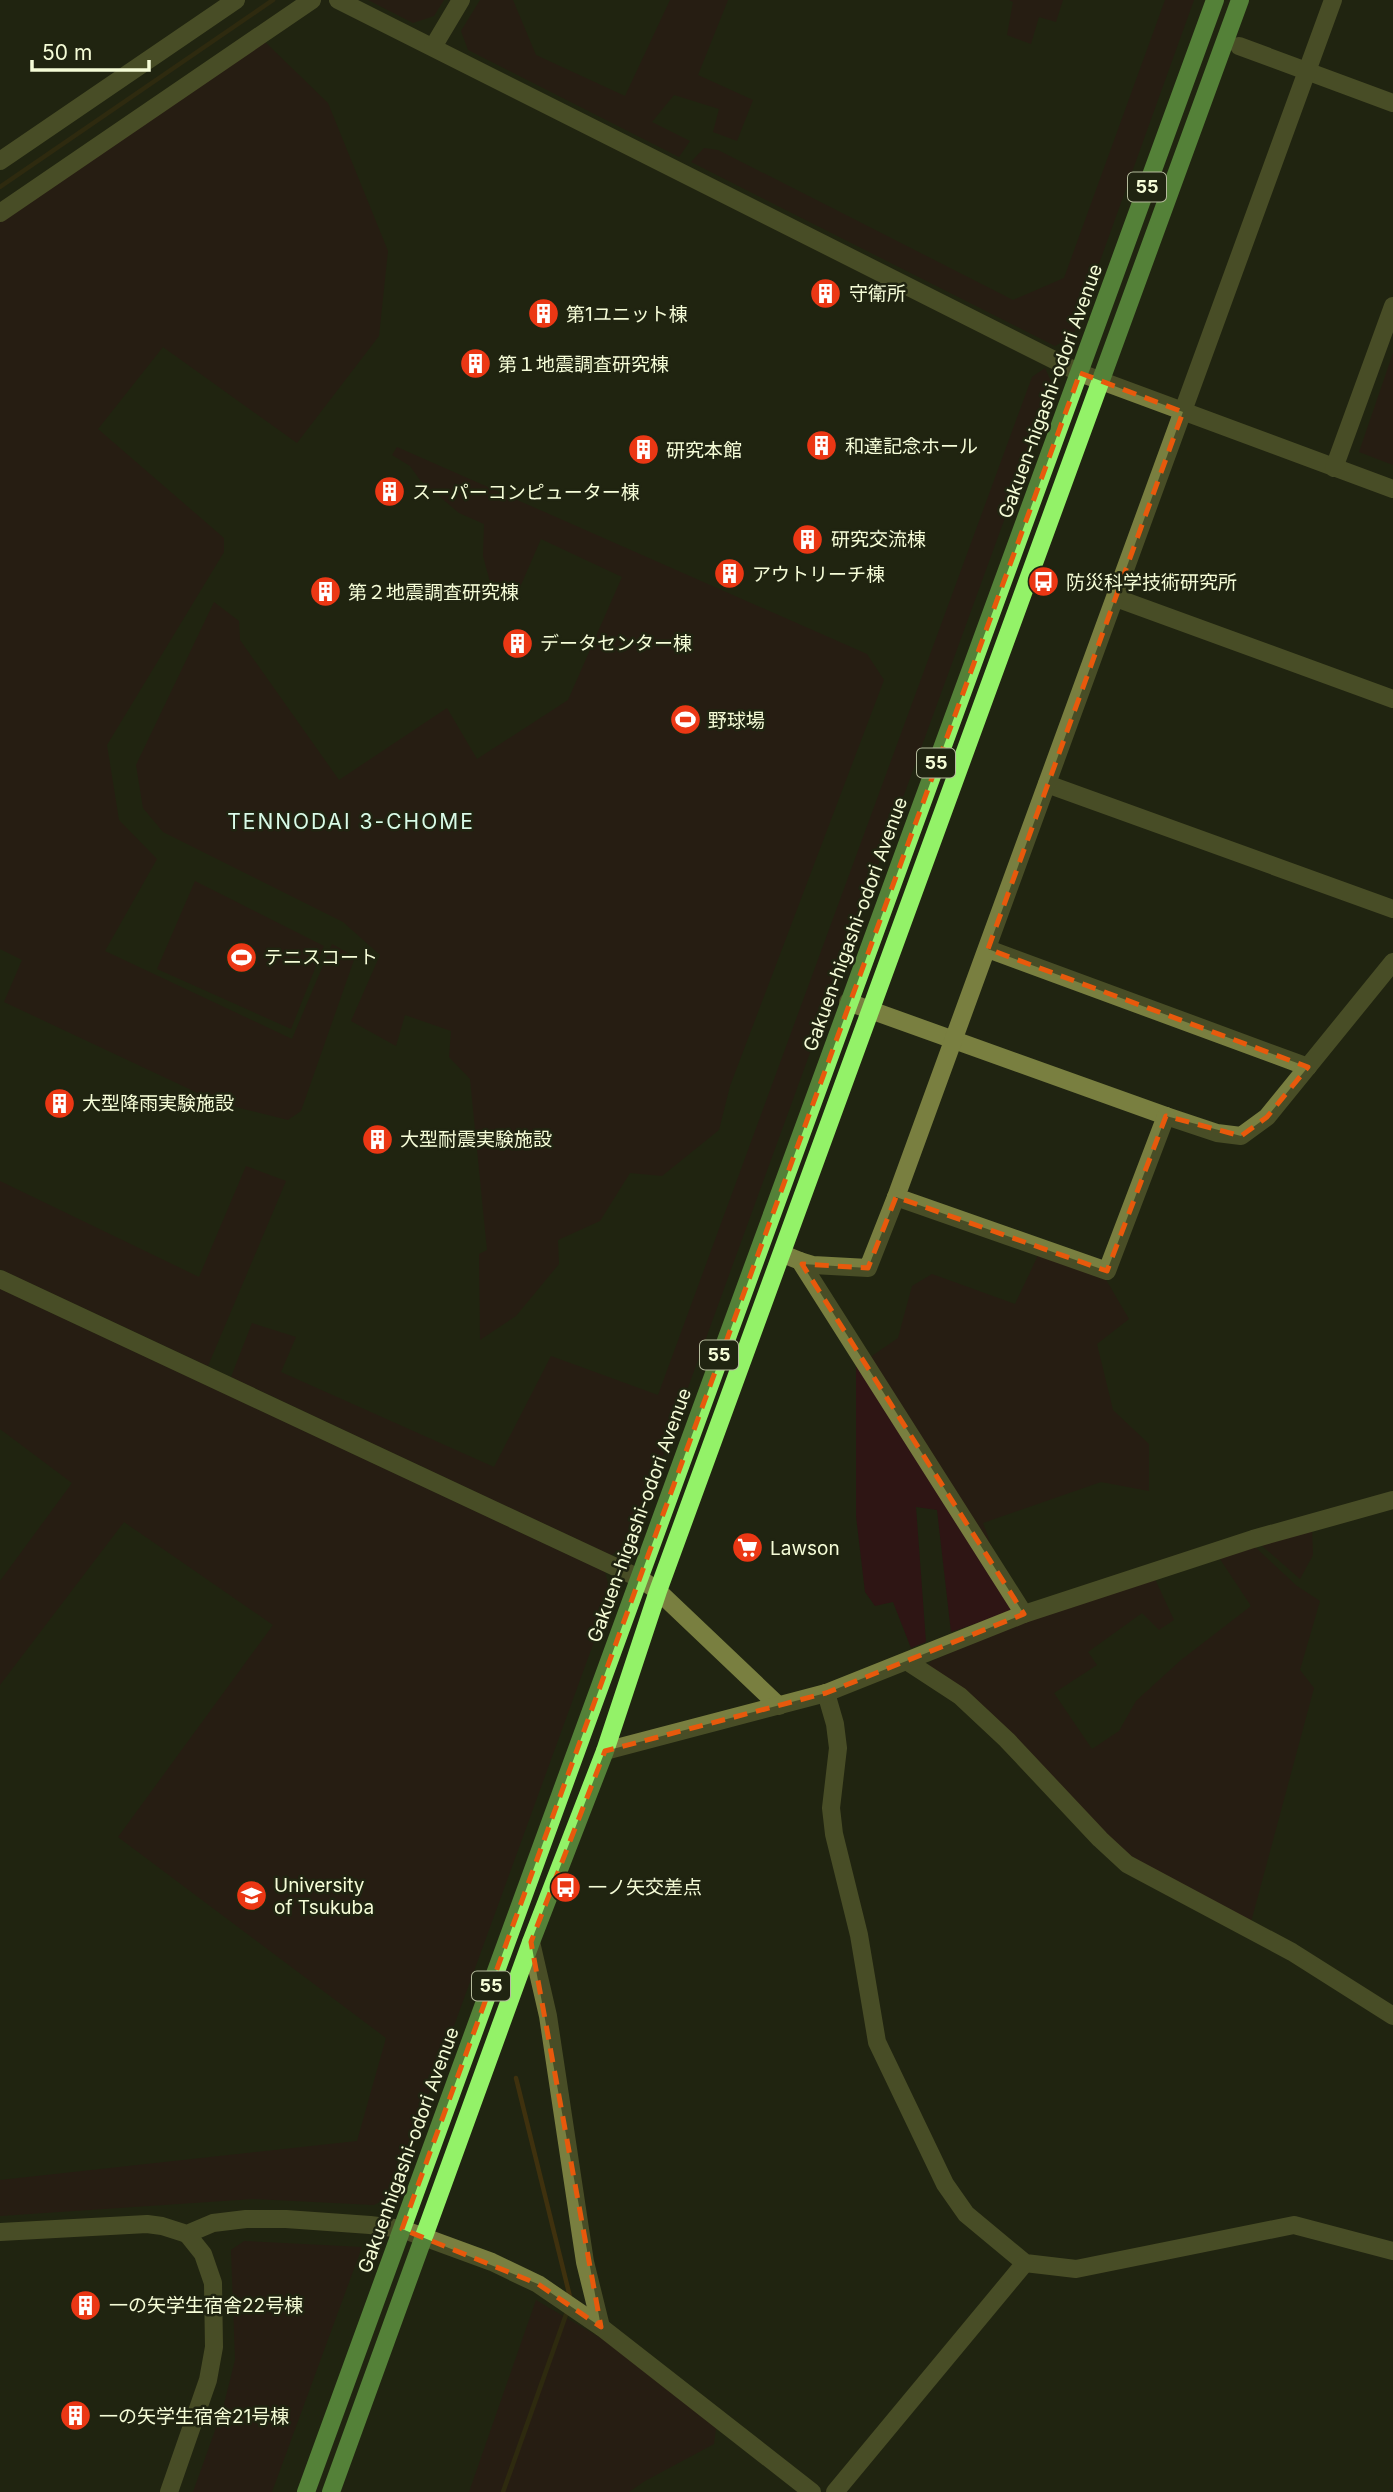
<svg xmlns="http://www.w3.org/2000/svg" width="1393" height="2492" font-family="Inter,'Noto Sans JP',sans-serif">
<rect width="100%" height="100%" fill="#202411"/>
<g fill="#2e1514">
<path d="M 368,0 L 444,0 L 434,16 L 413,23 Z"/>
<path d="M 480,0 L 513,0 L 536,55 L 625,96 L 670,0 L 728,0 L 698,75 L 753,100 L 737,141 L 713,132 L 719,109 L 674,95 L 652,122 L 690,141 L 679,157 L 468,50 L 461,31 Z"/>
<path d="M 1009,0 L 1063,0 L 1056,22 L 1039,17 L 1031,44 L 1007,35 L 1013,2 Z"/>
<path d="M 1165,0 L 1194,0 L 1073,336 L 1055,346 L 691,162 L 704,148 L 718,150 L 1013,300 L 1064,278 Z"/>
<path d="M 263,40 L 328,103 L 388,251 L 379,336 L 297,443 L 163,347 L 98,429 L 224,538 L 224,552 L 107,745 L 119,820 L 157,859 L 105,951 L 292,1039 L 332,944 L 355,957 L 301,1111 L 288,1120 L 219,1103 L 4,1002 L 22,960 L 0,949 L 0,220 Z"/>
<path d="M 1393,353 L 1393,465 L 1359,452 Z"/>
<path d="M 1045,368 L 1053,386 L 631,1544 L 611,1555 L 231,1377 L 252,1323 L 296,1337 L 281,1372 L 494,1467 L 551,1356 L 658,1395 L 1032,377 Z"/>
<path d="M 397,447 L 867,654 L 884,680 L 730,1086 L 719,1130 L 662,1176 L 630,1173 L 600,1221 L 558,1240 L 559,1264 L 516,1316 L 480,1340 L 479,1254 L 487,1250 L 470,1079 L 449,1057 L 451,1031 L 405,1015 L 396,1046 L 351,1021 L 380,955 L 343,922 L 163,832 L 143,808 L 136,765 L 214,602 L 239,621 L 240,640 L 339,780 L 447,708 L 477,759 L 568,700 L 622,577 L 541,539 L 517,594 L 491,586 L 483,556 L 484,524 L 459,513 L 420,480 L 410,466 L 392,455 Z"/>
<path d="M 195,881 L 324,946 L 291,1029 L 157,969 Z"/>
<path d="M 246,1166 L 286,1181 L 208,1366 L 0,1269 L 0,1181 L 199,1277 Z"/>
<path d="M 1041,1249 L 1105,1278 L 1129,1319 L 1097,1344 L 1113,1410 L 1149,1444 L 1149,1491 L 1101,1482 L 983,1523 L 1015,1610 L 951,1632 L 937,1510 L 916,1507 L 926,1642 L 911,1648 L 893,1602 L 875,1606 L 865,1592 L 856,1516 L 856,1367 L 898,1338 L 912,1286 L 932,1274 L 1015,1304 Z"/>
<path d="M 0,1289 L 605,1572 L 611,1595 L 392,2196 L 374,2205 L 253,2199 L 0,2216 L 0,2180 L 357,2141 L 386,2038 L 118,1837 L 273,1625 L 124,1522 L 0,1685 L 0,1581 L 72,1483 L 0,1429 Z"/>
<path d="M 1312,1529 L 1313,1555 L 1300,1579 L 1261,1545 Z"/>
<path d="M 1255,1547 L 1297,1586 L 1320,1601 L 1300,1670 L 1314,1688 L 1251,1922 L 1132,1858 L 930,1669 L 929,1665 L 931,1661 L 1030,1618 L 1155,1579 L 1174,1620 L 1159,1630 L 1142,1613 L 1088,1652 L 1097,1665 L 1054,1693 L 1092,1749 L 1119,1731 L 1136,1701 L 1181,1660 L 1251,1606 L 1220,1559 Z"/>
<path d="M 244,2241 L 362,2247 L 272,2492 L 193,2492 L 223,2408 L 235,2360 L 231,2250 Z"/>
<path d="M 536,2300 L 604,2340 L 716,2428 L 714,2444 L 645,2481 L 629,2492 L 469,2492 Z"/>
</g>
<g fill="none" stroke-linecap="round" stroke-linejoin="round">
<g stroke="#3f310e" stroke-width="4.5">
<path d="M 0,187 L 273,0"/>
<path d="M 516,2078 L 571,2301"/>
<path d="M 503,2492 L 568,2309"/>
</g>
<g stroke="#797f40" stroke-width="18">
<path d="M 338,0 L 1080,373 L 1393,489"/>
<path d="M 1239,46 L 1393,103"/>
<path d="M 433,47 L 461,0"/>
<path d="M 0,161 L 236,0"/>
<path d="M 0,213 L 312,0"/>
<path d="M 1334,468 L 1393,306"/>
<path d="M 1116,598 L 1393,699"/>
<path d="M 1047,784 L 1393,909"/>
<path d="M 988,949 L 1308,1067"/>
<path d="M 848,1002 L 1166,1116 L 1217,1133 L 1241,1136 L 1267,1117 L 1393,962"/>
<path d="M 1166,1116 L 1107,1271 L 896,1197 L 1333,0"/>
<path d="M 783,1254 L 800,1261 L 1024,1614"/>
<path d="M 800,1261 L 813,1265 L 868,1268 L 896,1197"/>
<path d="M 0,1279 L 639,1578 L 658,1591 L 779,1706"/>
<path d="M 908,1662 L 960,1696 L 1007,1740 L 1100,1839 L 1127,1864 L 1292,1952 L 1393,2016"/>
<path d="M 826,1693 L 835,1724 L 838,1748 L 831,1808 L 834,1834 L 859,1935 L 877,2042 L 945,2184 L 966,2214 L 1025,2263 L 1076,2269 L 1294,2225 L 1393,2251"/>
<path d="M 605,1751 L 826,1693 L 1024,1614 L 1253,1539 L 1393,1500"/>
<path d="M 531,1942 L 548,2016 L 585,2262 L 601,2327"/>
<path d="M 0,2232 L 147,2224 L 162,2226 L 187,2234 L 213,2223 L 246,2219 L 286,2219 L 370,2225 L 402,2229 L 492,2262 L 538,2284 L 601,2327 L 812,2492"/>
<path d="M 169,2492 L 208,2380 L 214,2347 L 213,2283 L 203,2254 L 187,2234"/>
<path d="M 835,2492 L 1025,2263"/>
</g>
<g stroke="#93f268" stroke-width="18">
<path d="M 306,2492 L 1215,0"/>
<path d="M 331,2492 L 531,1942 L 605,1751 L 658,1591 L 1240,0"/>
</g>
</g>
<path d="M0 0H1393V2492H0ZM 1080,373 L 1183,412 L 988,949 L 1308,1067 L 1267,1117 L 1241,1136 L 1166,1116 L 1107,1271 L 896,1197 L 868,1268 L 802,1264 L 1024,1614 L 826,1693 L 605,1751 L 531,1942 L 601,2327 L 538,2284 L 402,2229 Z" fill="#202411" fill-opacity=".55" fill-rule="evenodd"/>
<path fill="none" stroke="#e8590c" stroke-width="5" stroke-dasharray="14 9" stroke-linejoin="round" d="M 1080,373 L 1183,412 L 988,949 L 1308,1067 L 1267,1117 L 1241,1136 L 1166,1116 L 1107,1271 L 896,1197 L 868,1268 L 802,1264 L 1024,1614 L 826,1693 L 605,1751 L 531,1942 L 601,2327 L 538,2284 L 402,2229 Z"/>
<defs>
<symbol id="building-disc" viewBox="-11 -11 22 22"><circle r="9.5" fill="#eb3714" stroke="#202411"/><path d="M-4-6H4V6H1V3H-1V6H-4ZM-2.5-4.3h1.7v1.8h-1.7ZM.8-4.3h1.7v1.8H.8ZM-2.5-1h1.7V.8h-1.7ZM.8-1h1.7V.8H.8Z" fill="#fff"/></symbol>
<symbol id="bus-disc" viewBox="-11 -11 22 22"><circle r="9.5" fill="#eb3714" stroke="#202411"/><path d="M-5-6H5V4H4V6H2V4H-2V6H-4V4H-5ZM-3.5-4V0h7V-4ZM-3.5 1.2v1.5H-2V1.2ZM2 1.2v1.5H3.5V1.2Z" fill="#fff"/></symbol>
<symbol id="stadium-disc" viewBox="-11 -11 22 22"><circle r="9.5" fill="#eb3714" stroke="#202411"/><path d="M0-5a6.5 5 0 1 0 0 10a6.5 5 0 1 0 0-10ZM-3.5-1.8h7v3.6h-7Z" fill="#fff"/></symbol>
<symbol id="supermarket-disc" viewBox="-11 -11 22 22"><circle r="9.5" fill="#eb3714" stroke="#202411"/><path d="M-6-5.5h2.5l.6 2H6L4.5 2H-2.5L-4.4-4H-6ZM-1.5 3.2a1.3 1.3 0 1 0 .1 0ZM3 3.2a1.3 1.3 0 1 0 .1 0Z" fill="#fff"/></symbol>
<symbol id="university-disc" viewBox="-11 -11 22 22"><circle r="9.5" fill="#eb3714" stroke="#202411"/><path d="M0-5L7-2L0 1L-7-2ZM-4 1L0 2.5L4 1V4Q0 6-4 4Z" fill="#fff"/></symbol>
</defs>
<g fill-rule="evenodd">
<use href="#building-disc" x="808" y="276" width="35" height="35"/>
<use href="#building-disc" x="526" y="296" width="35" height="35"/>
<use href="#building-disc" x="458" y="346" width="35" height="35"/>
<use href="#building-disc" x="804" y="428" width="35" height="35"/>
<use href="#building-disc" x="626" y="432" width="35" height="35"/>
<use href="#building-disc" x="372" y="474" width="35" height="35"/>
<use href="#building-disc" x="790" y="522" width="35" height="35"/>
<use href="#building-disc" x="712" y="556" width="35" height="35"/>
<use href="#bus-disc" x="1026" y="564" width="35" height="35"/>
<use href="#building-disc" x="308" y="574" width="35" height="35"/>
<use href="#building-disc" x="500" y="626" width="35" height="35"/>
<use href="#stadium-disc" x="668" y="702" width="35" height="35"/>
<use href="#stadium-disc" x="224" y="940" width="35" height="35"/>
<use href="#building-disc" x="42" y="1086" width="35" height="35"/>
<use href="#building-disc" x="360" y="1122" width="35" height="35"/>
<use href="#supermarket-disc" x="730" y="1530" width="35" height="35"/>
<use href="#bus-disc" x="548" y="1870" width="35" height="35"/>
<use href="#university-disc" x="234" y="1878" width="35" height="35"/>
<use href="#building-disc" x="68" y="2288" width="35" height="35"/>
<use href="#building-disc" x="58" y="2398" width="35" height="35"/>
</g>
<g text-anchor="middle" stroke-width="5" stroke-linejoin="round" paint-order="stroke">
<g fill="#202411" stroke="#b5bb9c" stroke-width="2">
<rect x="1128" y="172.5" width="38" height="29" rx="5"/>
<rect x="917" y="748.5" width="38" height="29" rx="5"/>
<rect x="700" y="1340.5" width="38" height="29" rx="5"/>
<rect x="472" y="1971.5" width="38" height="29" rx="5"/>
</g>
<g font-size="18" font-weight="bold" fill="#f5fcd7">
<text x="1147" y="193">55</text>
<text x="936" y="769">55</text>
<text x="719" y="1361">55</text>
<text x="491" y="1992">55</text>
</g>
<g font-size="19" fill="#f5fcd7" stroke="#202411" text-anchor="start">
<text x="849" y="300">守衛所</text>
<text x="566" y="321">第1ユニット棟</text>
<text x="498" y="371">第１地震調査研究棟</text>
<text x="845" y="453">和達記念ホール</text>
<text x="666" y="457">研究本館</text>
<text x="412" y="499">スーパーコンピューター棟</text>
<text x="831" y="546">研究交流棟</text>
<text x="752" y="581">アウトリーチ棟</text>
<text x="1066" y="589">防災科学技術研究所</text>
<text x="348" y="599">第２地震調査研究棟</text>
<text x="540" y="650">データセンター棟</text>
<text x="708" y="727">野球場</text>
<text x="264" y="964">テニスコート</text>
<text x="82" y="1110">大型降雨実験施設</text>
<text x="400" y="1146">大型耐震実験施設</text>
<text x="770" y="1555">Lawson</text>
<text x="274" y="1892">University<tspan x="274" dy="22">of Tsukuba</tspan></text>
<text x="588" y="1894">一ノ矢交差点</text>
<text x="109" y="2312">一の矢学生宿舎22号棟</text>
<text x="99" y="2423">一の矢学生宿舎21号棟</text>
</g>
<g font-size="19" fill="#f5fcd7" stroke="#202411">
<text transform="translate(1050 391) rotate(-70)" y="7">Gakuen-higashi-odori Avenue</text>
<text transform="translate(855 924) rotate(-70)" y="7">Gakuen-higashi-odori Avenue</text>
<text transform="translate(639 1515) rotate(-70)" y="7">Gakuen-higashi-odori Avenue</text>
<text transform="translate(408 2150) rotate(-70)" y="7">Gakuenhigashi-odori Avenue</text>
</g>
<g font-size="21" letter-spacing="2" fill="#d9fce8" stroke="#202411">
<text x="351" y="829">TENNODAI 3-CHOME</text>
</g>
</g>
<path d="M32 60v10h117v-10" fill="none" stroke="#f5fcd7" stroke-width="3.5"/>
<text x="42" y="60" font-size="21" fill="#f5fcd7" stroke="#202411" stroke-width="5" paint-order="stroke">50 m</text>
</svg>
